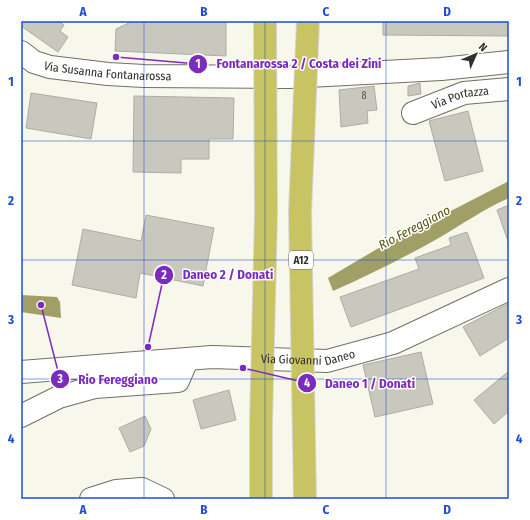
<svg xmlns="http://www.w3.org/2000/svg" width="530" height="520" font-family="'Fira Sans Condensed',sans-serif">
<rect width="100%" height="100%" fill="#f7f7ec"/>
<g fill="#a19f66">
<path d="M 509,181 L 509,198 C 484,209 461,225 437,239 C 403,258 369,275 333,291 L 328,278 L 377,249 Z"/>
<path d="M 21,295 L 57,297 L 60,302 L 61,318 L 21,312 Z"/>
</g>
<g fill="#c8c8be" stroke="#adada3">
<path d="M 21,21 L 58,21 L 64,25 L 60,31 L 68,37 L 58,52 L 21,26 Z"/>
<path d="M 133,21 L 226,21 L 226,56 L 115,51 L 116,29 Z"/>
<path d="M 383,21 L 509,21 L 509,36 L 383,35 Z"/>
<path d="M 420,83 L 421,94 L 408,96 L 408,86 Z"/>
<path d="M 374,86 L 377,110 L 367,111 L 368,123 L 341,127 L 339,90 Z"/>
<path d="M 31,93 L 97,103 L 91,139 L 26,128 Z"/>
<path d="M 134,96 L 234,98 L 233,139 L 209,139 L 209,159 L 181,159 L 181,173 L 133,172 Z"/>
<path d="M 468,111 L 483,171 L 445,181 L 429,121 Z"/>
<path d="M 509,205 L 509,244 L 497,210 Z"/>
<path d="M 146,215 L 214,228 L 203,286 L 140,273 L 136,298 L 72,285 L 83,229 L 141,241 Z"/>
<path d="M 467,232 L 484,278 L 351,327 L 340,297 L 419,269 L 415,258 L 451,245 L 449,238 Z"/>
<path d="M 509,303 L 509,338 L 480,356 L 463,327 Z"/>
<path d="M 421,352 L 433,404 L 375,417 L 363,365 Z"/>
<path d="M 509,371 L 509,411 L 494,424 L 474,400 Z"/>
<path d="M 229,390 L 236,420 L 201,429 L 193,400 Z"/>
<path d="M 145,416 L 151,429 L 144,446 L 130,452 L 119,428 Z"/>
</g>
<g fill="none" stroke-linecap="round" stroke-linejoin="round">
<defs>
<g id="minor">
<path id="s1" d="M 21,52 L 34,62 L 50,67 L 108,74 L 144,76 L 289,77 L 441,69 L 509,62"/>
<path id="s2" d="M 413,113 L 464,93 L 509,89"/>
<path id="s3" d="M 21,372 L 212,357 L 327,361 L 393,343 L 509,289"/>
<path d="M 21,416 L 59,397 L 95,387 L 178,381 L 187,360"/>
<path d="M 91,499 L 116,491 L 142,489 L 163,499"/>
</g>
</defs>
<use href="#minor" stroke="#707066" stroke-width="24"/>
<use href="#minor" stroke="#fff" stroke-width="22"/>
<defs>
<g id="highway-bridge">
<path d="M 261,499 L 261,423 L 266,215 L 265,21"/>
<path d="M 305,499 L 300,212 L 308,21"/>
</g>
</defs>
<use href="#highway-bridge" stroke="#d6d6d5" stroke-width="24" stroke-linecap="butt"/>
<use href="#highway-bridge" stroke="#c9c463" stroke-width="22"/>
</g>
<path fill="none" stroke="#1d4ed8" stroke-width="1" stroke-opacity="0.55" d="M 144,21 L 144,499M 265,21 L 265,499M 386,21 L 386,499M 21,141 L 509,141M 21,260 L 509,260M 21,379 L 509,379"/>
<g text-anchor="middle" stroke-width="3" stroke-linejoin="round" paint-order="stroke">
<g font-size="10" fill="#565650">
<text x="364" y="99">8</text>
</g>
<rect fill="#fff" stroke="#6e6e6b" stroke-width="1" x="289" y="251" width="24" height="18" rx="3"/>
<g font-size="11" font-weight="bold" fill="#30302c">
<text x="301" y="264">A12</text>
</g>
<g font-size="12" fill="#30302c" stroke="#fff">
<text dy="4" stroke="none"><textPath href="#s1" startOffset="91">Via Susanna Fontanarossa</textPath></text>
<text dy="4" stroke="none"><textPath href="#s2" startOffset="50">Via Portazza</textPath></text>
<text dy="4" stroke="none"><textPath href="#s3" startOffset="288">Via Giovanni Daneo</textPath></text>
</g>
<g font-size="13" font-style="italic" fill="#585511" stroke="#fff">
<text transform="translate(414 227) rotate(-28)" y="5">Rio Fereggiano</text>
</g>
</g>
<path fill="none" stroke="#7b2cbf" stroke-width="1.5" d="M116 57L198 64M148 347L164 275M41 305L60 379M243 368L307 383"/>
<g fill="#7b2cbf" stroke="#fff" stroke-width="1.5">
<circle cx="116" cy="57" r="4"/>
<circle cx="148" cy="347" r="4"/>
<circle cx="41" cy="305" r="4"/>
<circle cx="243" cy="368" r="4"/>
<circle cx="198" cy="64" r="10"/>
<circle cx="164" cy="275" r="10"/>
<circle cx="60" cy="379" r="10"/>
<circle cx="307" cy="383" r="10"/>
</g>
<g font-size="12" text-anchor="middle" font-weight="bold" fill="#fff">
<text x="198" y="68">1</text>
<text x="164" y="279">2</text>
<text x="60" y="383">3</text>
<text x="307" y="387">4</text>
</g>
<g font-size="13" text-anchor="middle" font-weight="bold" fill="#7b2cbf" stroke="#fff" stroke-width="3" stroke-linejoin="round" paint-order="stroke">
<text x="299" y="68">Fontanarossa 2 / Costa dei Zini</text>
<text x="228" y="279">Daneo 2 / Donati</text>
<text x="118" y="384">Rio Fereggiano</text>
<text x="370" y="388">Daneo 1 / Donati</text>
</g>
<rect width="530" height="520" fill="none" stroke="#ffffff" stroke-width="44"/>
<g transform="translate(476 54) rotate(45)" stroke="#ffffff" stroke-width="3" paint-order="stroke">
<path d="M0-3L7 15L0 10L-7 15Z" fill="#30302c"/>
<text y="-6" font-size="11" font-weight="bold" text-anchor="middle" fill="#30302c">N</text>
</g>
<rect x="22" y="22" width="486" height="476" fill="none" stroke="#1d4ed8" stroke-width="1.5"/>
<g font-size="13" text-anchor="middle" font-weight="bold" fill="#1d4ed8">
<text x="83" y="16">A</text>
<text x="204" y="16">B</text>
<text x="326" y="16">C</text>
<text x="447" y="16">D</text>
<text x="11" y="86">1</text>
<text x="519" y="86">1</text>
<text x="11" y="205">2</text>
<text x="519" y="205">2</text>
<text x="11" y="324">3</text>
<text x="519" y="324">3</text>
<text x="11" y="443">4</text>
<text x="519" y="443">4</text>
<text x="83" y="514">A</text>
<text x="204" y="514">B</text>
<text x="326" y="514">C</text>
<text x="447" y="514">D</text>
</g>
</svg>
